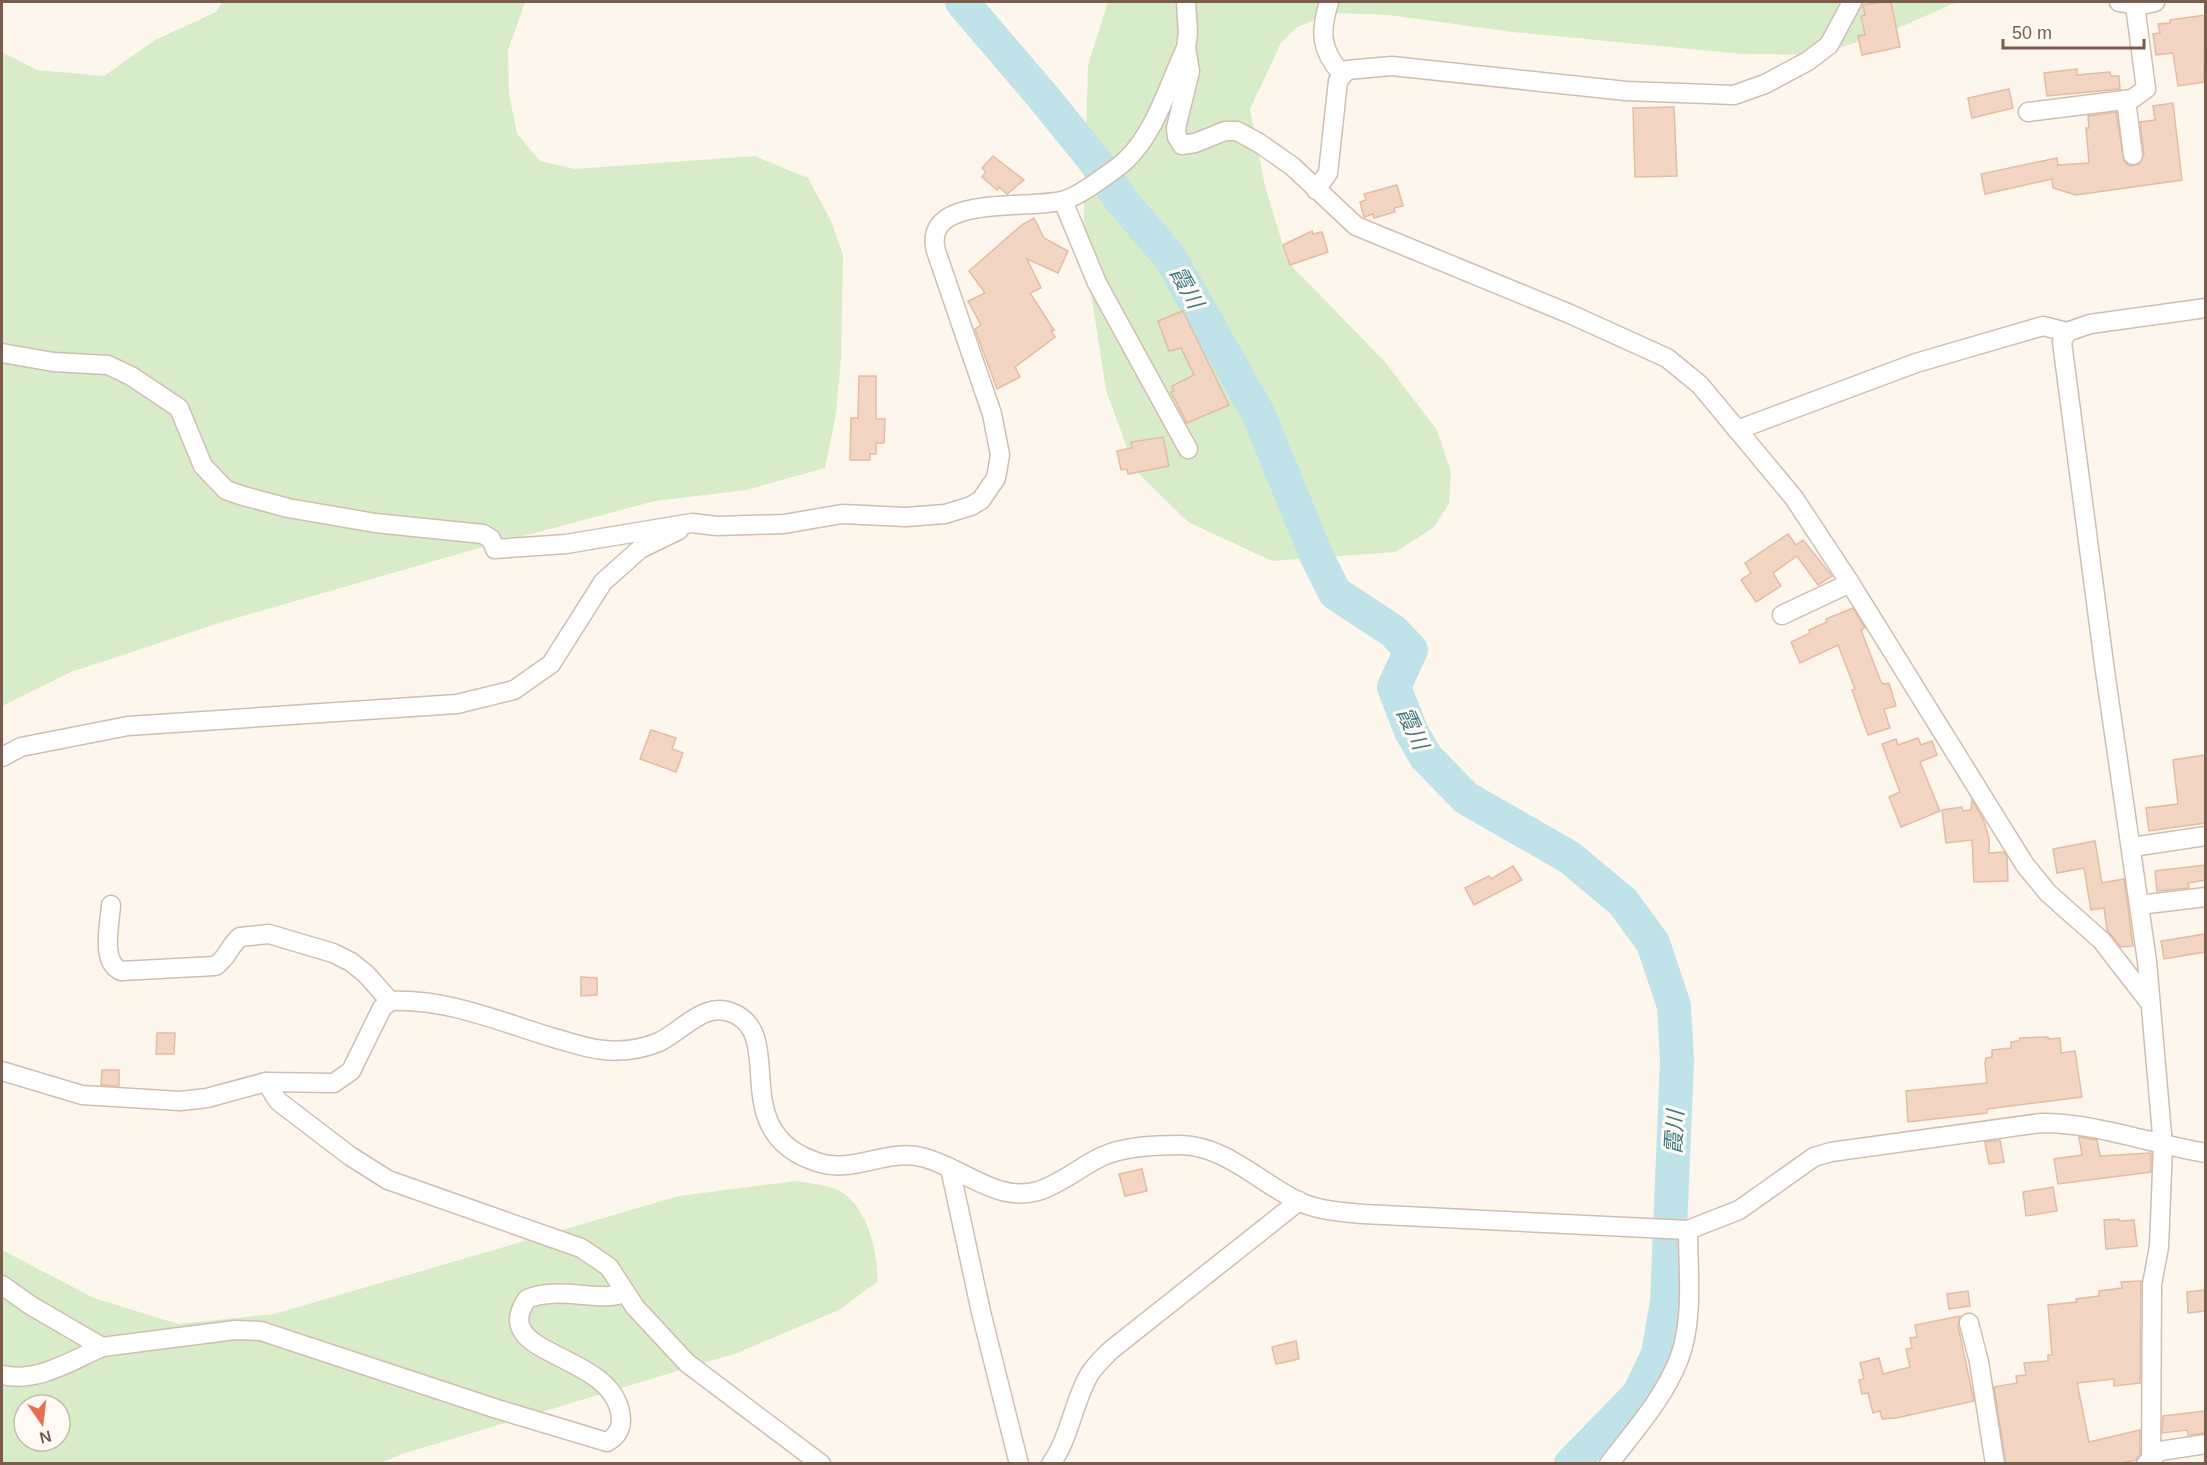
<svg xmlns="http://www.w3.org/2000/svg" width="2207" height="1465" font-family="Helvetica,'Noto Sans JP',sans-serif">
<rect width="100%" height="100%" fill="#fdf6ec"/>
<g fill="#d8ecc9" fill-rule="evenodd">
<path d="M 222,2 L 525,2 L 508,50 L 509,93 L 517,134 L 540,161 L 575,169 L 755,156 L 808,178 L 831,221 L 843,255 L 841,358 L 836,414 L 825,468 L 746,490 L 655,501 L 472,550 L 219,623 L 71,672 L 2,706 L 2,52 L 37,70 L 104,76 L 155,40 L 216,12 Z"/>
<path d="M 1108,2 L 1957,2 L 1896,29 L 1818,55 L 1742,54 L 1513,32 L 1389,15 L 1333,13 L 1297,27 L 1281,43 L 1250,109 L 1265,186 L 1288,262 L 1385,362 L 1437,430 L 1451,472 L 1449,504 L 1433,528 L 1395,552 L 1272,561 L 1188,522 L 1135,470 L 1106,390 L 1083,241 L 1088,65 Z"/>
<path d="M 796,1181 C 809,1184 826,1184 838,1190 C 867,1204 879,1254 877,1282 L 839,1310 L 737,1353 L 402,1454 L 381,1463 L 2,1464 L 2,1250 L 94,1298 L 178,1324 L 274,1314 L 679,1196 ZM 24,1405 L 60,1405 L 60,1441 L 24,1441 Z"/>
</g>
<g fill="none" stroke-linecap="round" stroke-linejoin="round">
<path stroke="#a5d3da" stroke-width="6" d="M 1585,1464 L 1590,1446"/>
<path stroke="#bfe3e8" stroke-width="34" d="M 962,2 L 1044,98 L 1094,160 L 1121,200 L 1169,256 L 1259,415 L 1316,555 L 1335,593 L 1393,631 L 1411,650 L 1394,687 L 1411,731 L 1426,757 L 1466,798 L 1569,857 L 1623,902 L 1653,943 L 1674,1006 L 1677,1061 L 1667,1302 L 1658,1354 L 1639,1394 L 1571,1464"/>
</g>
<g fill="#f3d5c3" stroke="#e6bba3" stroke-width="1.5">
<path d="M 1883,2 L 1891,2 L 1900,47 L 1862,55 L 1858,36 L 1865,35 L 1861,16 L 1865,15 L 1863,5 Z"/>
<path d="M 2205,15 L 2204,82 L 2178,86 L 2173,53 L 2156,55 L 2153,34 L 2160,33 L 2158,24 L 2170,23 L 2170,20 Z"/>
<path d="M 2077,69 L 2077,75 L 2110,72 L 2111,76 L 2119,76 L 2120,89 L 2047,96 L 2044,73 Z"/>
<path d="M 2009,89 L 2013,108 L 1972,118 L 1968,98 Z"/>
<path d="M 2173,103 L 2182,180 L 2076,195 L 2053,188 L 2052,179 L 1985,194 L 1981,174 L 2057,158 L 2058,165 L 2089,163 L 2086,128 L 2089,128 L 2088,116 L 2116,112 L 2124,161 L 2129,166 L 2139,164 L 2144,154 L 2140,122 L 2155,120 L 2153,106 Z"/>
<path d="M 1674,107 L 1677,176 L 1635,177 L 1633,108 Z"/>
<path d="M 993,156 L 1024,180 L 1007,194 L 999,187 L 997,190 L 982,177 L 986,172 L 982,168 Z"/>
<path d="M 1397,185 L 1403,206 L 1394,208 L 1395,212 L 1374,218 L 1373,214 L 1364,217 L 1360,202 L 1366,200 L 1364,194 Z"/>
<path d="M 1034,218 L 1044,238 L 1068,251 L 1058,273 L 1027,259 L 1041,288 L 1030,293 L 1054,330 L 1051,331 L 1055,337 L 1015,367 L 1020,377 L 997,389 L 975,329 L 981,325 L 968,301 L 985,293 L 969,271 L 1023,224 Z"/>
<path d="M 1312,231 L 1313,234 L 1322,232 L 1328,252 L 1290,265 L 1283,245 Z"/>
<path d="M 1183,311 L 1229,405 L 1187,423 L 1171,392 L 1174,391 L 1172,386 L 1194,375 L 1181,348 L 1169,351 L 1158,321 Z"/>
<path d="M 859,376 L 876,376 L 876,419 L 885,419 L 884,443 L 876,443 L 876,454 L 870,454 L 870,460 L 850,460 L 851,418 L 858,418 Z"/>
<path d="M 1163,437 L 1169,466 L 1128,474 L 1127,469 L 1121,470 L 1117,451 L 1132,448 L 1131,442 Z"/>
<path d="M 1788,534 L 1796,545 L 1803,540 L 1832,576 L 1818,585 L 1797,556 L 1773,573 L 1781,586 L 1756,602 L 1741,580 L 1751,573 L 1745,563 Z"/>
<path d="M 1853,608 L 1865,628 L 1861,630 L 1881,682 L 1884,684 L 1889,683 L 1896,706 L 1884,709 L 1890,728 L 1868,735 L 1852,690 L 1855,689 L 1838,645 L 1800,663 L 1791,642 L 1810,633 L 1809,630 L 1827,622 L 1826,619 Z"/>
<path d="M 651,730 L 676,738 L 672,749 L 683,753 L 676,772 L 640,759 Z"/>
<path d="M 1918,738 L 1921,745 L 1932,741 L 1937,755 L 1920,762 L 1940,811 L 1901,827 L 1889,797 L 1900,792 L 1882,744 L 1896,739 L 1898,745 Z"/>
<path d="M 2205,755 L 2205,823 L 2149,831 L 2146,808 L 2178,804 L 2173,760 Z"/>
<path d="M 1972,800 L 1984,821 L 1989,838 L 1989,853 L 2004,852 L 2007,857 L 2008,881 L 1974,882 L 1972,840 L 1946,843 L 1942,810 L 1962,807 L 1963,811 L 1971,810 Z"/>
<path d="M 2095,841 L 2102,883 L 2124,879 L 2133,946 L 2121,947 L 2107,930 L 2104,908 L 2091,910 L 2084,868 L 2057,873 L 2053,849 Z"/>
<path d="M 2205,865 L 2205,880 L 2188,883 L 2189,888 L 2157,891 L 2155,871 Z"/>
<path d="M 1513,866 L 1522,880 L 1474,905 L 1465,888 L 1489,876 L 1491,879 Z"/>
<path d="M 2205,934 L 2205,952 L 2164,959 L 2161,941 Z"/>
<path d="M 581,977 L 597,978 L 597,995 L 581,996 Z"/>
<path d="M 157,1033 L 175,1033 L 174,1054 L 156,1054 Z"/>
<path d="M 2048,1037 L 2048,1039 L 2060,1038 L 2061,1053 L 2075,1051 L 2082,1097 L 1987,1109 L 1987,1113 L 1908,1122 L 1906,1091 L 1987,1083 L 1985,1063 L 1986,1058 L 1992,1057 L 1992,1050 L 2011,1048 L 2011,1042 L 2019,1041 L 2020,1038 Z"/>
<path d="M 102,1070 L 119,1070 L 119,1086 L 101,1085 Z"/>
<path d="M 2079,1137 L 2097,1140 L 2100,1156 L 2151,1153 L 2151,1172 L 2058,1184 L 2054,1159 L 2082,1155 Z"/>
<path d="M 2000,1140 L 2004,1162 L 1989,1164 L 1985,1142 Z"/>
<path d="M 1142,1169 L 1147,1191 L 1125,1196 L 1119,1174 Z"/>
<path d="M 2053,1187 L 2057,1211 L 2026,1216 L 2023,1192 Z"/>
<path d="M 2119,1219 L 2119,1221 L 2134,1220 L 2137,1246 L 2106,1249 L 2104,1220 Z"/>
<path d="M 2141,1281 L 2140,1383 L 2114,1386 L 2114,1379 L 2077,1383 L 2089,1442 L 2140,1430 L 2140,1454 L 2136,1460 L 2116,1464 L 2006,1464 L 1994,1387 L 2017,1383 L 2016,1376 L 2026,1375 L 2024,1363 L 2048,1361 L 2048,1355 L 2052,1355 L 2048,1305 L 2077,1302 L 2076,1299 L 2099,1296 L 2099,1291 L 2122,1288 L 2121,1282 Z"/>
<path d="M 2205,1290 L 2205,1311 L 2188,1313 L 2187,1292 Z"/>
<path d="M 1968,1291 L 1970,1306 L 1949,1309 L 1947,1294 Z"/>
<path d="M 1960,1316 L 1958,1326 L 1974,1401 L 1896,1418 L 1882,1419 L 1880,1411 L 1873,1413 L 1868,1393 L 1862,1394 L 1859,1380 L 1864,1379 L 1860,1363 L 1879,1358 L 1883,1374 L 1910,1367 L 1906,1349 L 1912,1348 L 1910,1338 L 1917,1337 L 1915,1325 Z"/>
<path d="M 1296,1341 L 1299,1359 L 1276,1364 L 1272,1347 Z"/>
<path d="M 2205,1411 L 2205,1433 L 2188,1435 L 2187,1430 L 2162,1433 L 2163,1416 Z"/>
</g>
<g fill="none" stroke-linecap="round" stroke-linejoin="round">
<defs>
<g id="minor">
<path d="M 1329,2 C 1320,31 1320,50 1342,74"/>
<path d="M 2119,2 L 2142,5 L 2155,2"/>
<path d="M 1186,48 L 1190,71 L 1176,128 L 1177,137 L 1182,145 L 1195,143 L 1225,131 L 1237,131 L 1259,143 L 1292,166 L 1356,226 L 1570,314 L 1667,358 L 1700,385 L 1794,498 L 1850,583"/>
<path d="M 2126,100 L 2133,155"/>
<path d="M 2028,112 L 2132,99 L 2146,89 L 2135,5"/>
<path d="M 1316,190 L 1328,173 L 1338,81 L 1347,70 L 1392,66 L 1626,91 L 1734,95 L 1765,84 L 1808,61 L 1829,45 L 1852,2"/>
<path d="M 1063,201 L 1097,283 L 1188,449"/>
<path d="M 2067,332 L 2062,342 L 2105,671 L 2147,961 L 2163,1146 L 2159,1247 L 2152,1284 L 2151,1464"/>
<path d="M 2,353 L 53,362 L 108,365 L 131,376 L 179,408 L 203,466 L 226,490 L 240,495 L 288,508 L 375,523 L 483,534 L 491,539 L 495,549 L 566,544 L 692,523 L 717,526 L 784,524 L 842,514 L 906,517 L 945,514 L 971,506 L 981,500 L 996,478 L 1000,455 L 992,414 L 936,251 C 921,192 1032,211 1065,200 C 1077,196 1087,189 1097,182 C 1106,175 1117,169 1126,160 C 1155,133 1169,84 1186,48 L 1188,33 L 1186,2"/>
<path d="M 1737,430 L 1916,363 L 2043,326 L 2067,332 L 2090,324 L 2206,308"/>
<path d="M 1782,615 L 1850,583 L 2025,865 L 2048,893 L 2102,941 L 2150,1003"/>
<path d="M 2,757 L 21,747 L 128,726 L 457,704 L 514,690 L 551,664 L 603,582 L 640,549 L 679,530"/>
<path d="M 2132,847 L 2206,836"/>
<path d="M 111,905 C 110,924 100,962 121,971 L 215,966 C 228,958 229,946 240,937 L 269,934 L 333,953 L 351,962 L 366,974 L 390,1001"/>
<path d="M 2139,905 L 2206,897"/>
<path d="M 2,1071 L 82,1095 L 180,1101 L 207,1098 L 266,1082 L 334,1083 L 351,1071 L 382,1008 L 390,1001 C 446,998 501,1022 554,1038 C 570,1042 587,1049 604,1050 C 623,1052 642,1049 659,1042 C 683,1031 705,999 735,1014 C 787,1039 724,1134 820,1163 C 853,1173 887,1149 921,1157 C 959,1165 997,1204 1038,1191 C 1061,1184 1081,1166 1103,1156 C 1126,1146 1156,1145 1181,1145 C 1227,1146 1262,1185 1302,1203 C 1322,1211 1343,1212 1363,1214 L 1688,1230 L 1739,1210 L 1814,1157 L 1831,1152 L 2041,1123 C 2098,1123 2150,1144 2206,1153"/>
<path d="M 266,1082 L 278,1101 L 350,1156 L 388,1180 L 581,1248 L 609,1267 L 635,1307 L 687,1363 L 821,1464"/>
<path d="M 950,1168 L 981,1312 L 1019,1464"/>
<path d="M 2,1285 L 30,1305 L 102,1347 L 235,1330 L 261,1331 L 497,1409 L 607,1442 C 616,1437 621,1430 621,1420 C 619,1351 486,1359 527,1299 C 558,1285 605,1304 625,1292"/>
<path d="M 1969,1323 L 1979,1362 L 1995,1464"/>
<path d="M 2,1375 C 37,1383 71,1361 102,1347"/>
<path d="M 1051,1464 C 1070,1437 1073,1403 1089,1375 C 1095,1365 1103,1358 1111,1350 L 1299,1201"/>
<path d="M 1609,1464 C 1634,1431 1664,1398 1679,1359 C 1694,1320 1688,1270 1688,1230"/>
<path d="M 2146,1464 L 2160,1451 L 2206,1444"/>
</g>
</defs>
<use href="#minor" stroke="#d1beb0" stroke-width="21"/>
<use href="#minor" stroke="#fff" stroke-width="18"/>
</g>
<g text-anchor="middle" stroke-width="6" stroke-linejoin="round" paint-order="stroke">
<g font-size="22" font-style="italic" fill="#437c86" stroke="#fffaf3">
<text transform="translate(1187 287) rotate(61)" y="8">霞川</text>
<text transform="translate(1413 728) rotate(65)" y="8">霞川</text>
<text transform="translate(1674 1132) rotate(-87)" y="8">霞川</text>
</g>
</g>
<rect width="2207" height="1465" fill="none" stroke="#7a5c4d" stroke-width="6"/>
<g transform="translate(42 1423) rotate(166)"><circle r="28" fill="#fffaf3" stroke="#cabbb1" stroke-width="1.5"/>
<path d="M0-4.5L10 22L0 15L-10 22Z" fill="#e76f51"/>
<text y="-9" font-size="16" font-weight="bold" text-anchor="middle" fill="#7a5c4d">N</text>
</g>
<path d="M2003 39v9h141v-9" fill="none" stroke="#7a5c4d" stroke-width="3"/>
<text x="2012" y="39" font-size="18" fill="#7a5c4d" stroke="#fffaf3" stroke-width="4.5" paint-order="stroke">50 m</text>
</svg>
